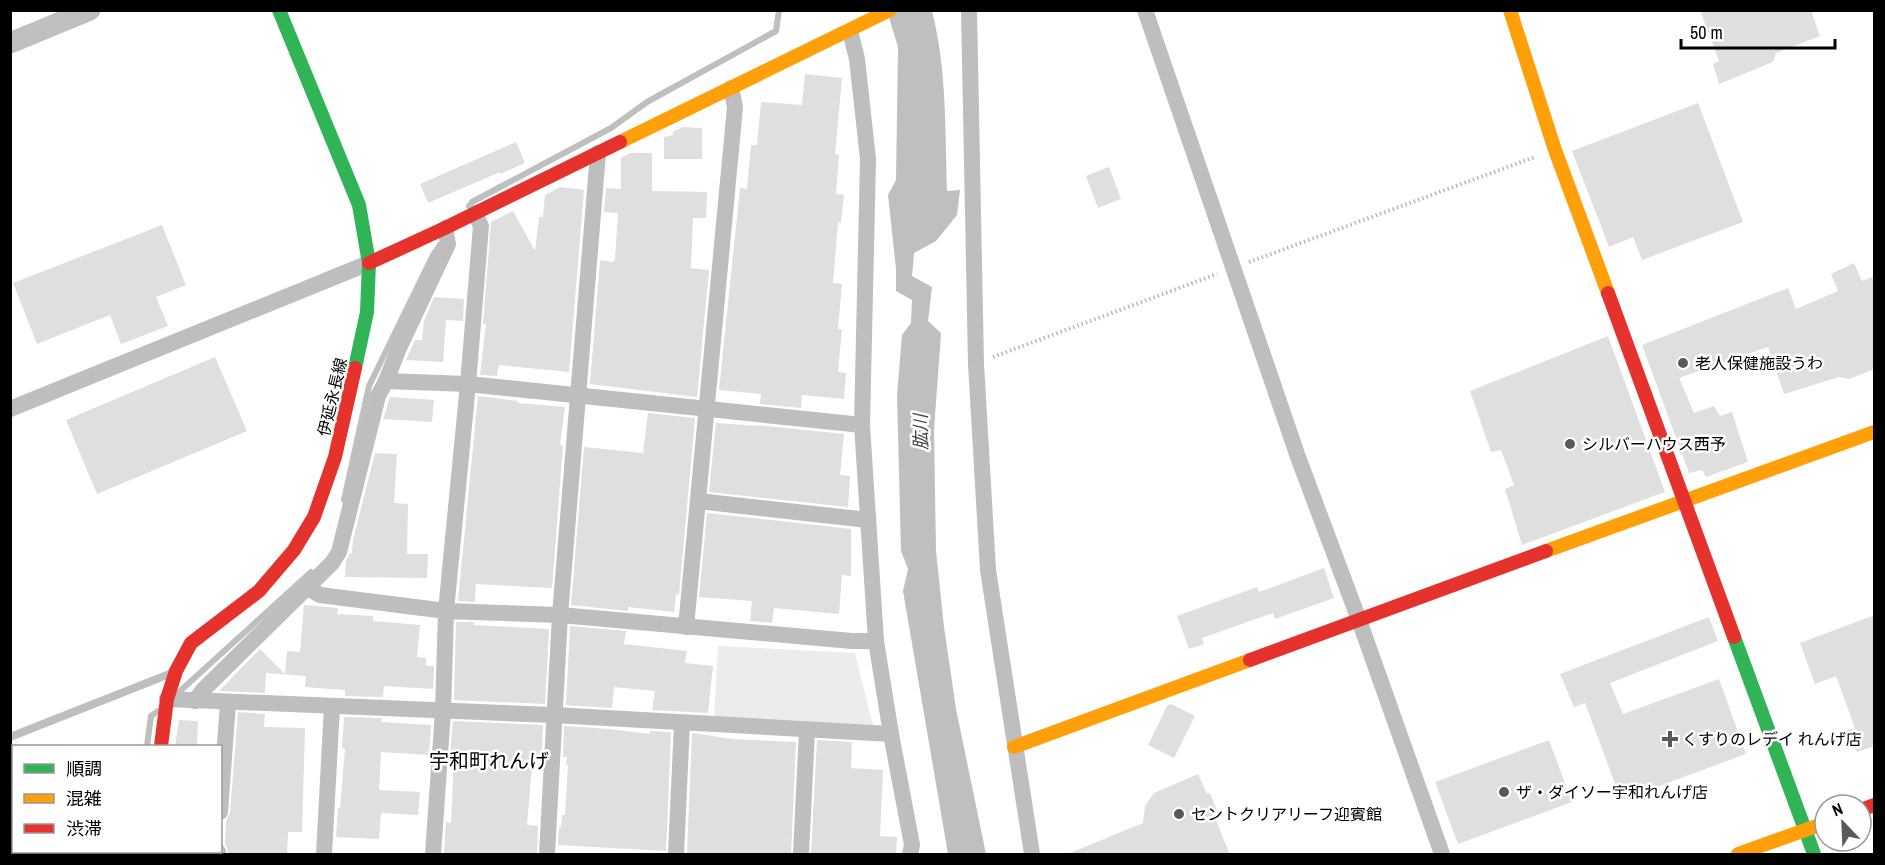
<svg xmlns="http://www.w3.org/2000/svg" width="1885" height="865" font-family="'Archivo Narrow','Noto Sans JP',sans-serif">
<rect width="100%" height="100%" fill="#fff"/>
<path fill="#ececec" d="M 718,646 L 855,653 L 873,725 L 714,717 Z"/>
<path fill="#bfbfbf" d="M 887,11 L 932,11 C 947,69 945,131 947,191 L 960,190 L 957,215 L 936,241 L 914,253 L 912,276 L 932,287 L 928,321 L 941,333 L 934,430 L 936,551 L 944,627 L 956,709 L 986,854 L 948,854 L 903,591 L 908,569 L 901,551 L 897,395 L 902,335 L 911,323 L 912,300 L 896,291 L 896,269 L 888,195 L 896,180 L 898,47 Z"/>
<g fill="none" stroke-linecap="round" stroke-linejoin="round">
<g stroke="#bfbfbf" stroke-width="6">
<path d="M 469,206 L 472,202 L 611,128 L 647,102 L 776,31 L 779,10"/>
<path d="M 344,500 L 369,386 L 433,255 L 440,245"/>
<path d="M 179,692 L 311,572"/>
<path d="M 147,746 L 151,716 L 158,711"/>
<path d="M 132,854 L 132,852"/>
</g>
<path stroke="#bfbfbf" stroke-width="21" d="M 10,43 L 90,10"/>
</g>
<g fill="#dfdfdf">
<path d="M 1700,10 L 1811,10 L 1820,36 L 1776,53 L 1773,62 L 1719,84 L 1713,64 L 1719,61 Z"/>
<path d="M 805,74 L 842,78 L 835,154 L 839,155 L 836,194 L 844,195 L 841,223 L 838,222 L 833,283 L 842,284 L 838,329 L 842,329 L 838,372 L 846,373 L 844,399 L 802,395 L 801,408 L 760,404 L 761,394 L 719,390 L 740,188 L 747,189 L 751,145 L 757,145 L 761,102 L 802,105 Z"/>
<path d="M 1698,103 L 1743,222 L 1642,260 L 1633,237 L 1609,247 L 1572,151 Z"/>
<path d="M 683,127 L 702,128 L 702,159 L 664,159 L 664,137 L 673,135 L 673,132 Z"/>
<path d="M 516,142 L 525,163 L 500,174 L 500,172 L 428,203 L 420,184 Z"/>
<path d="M 630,153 L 652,153 L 652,191 L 707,192 L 706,218 L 693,218 L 691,268 L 709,270 L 697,397 L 590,384 L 600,260 L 613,262 L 615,259 L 618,213 L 604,212 L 606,188 L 621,189 L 621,158 Z"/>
<path d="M 1109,167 L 1121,199 L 1098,208 L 1086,176 Z"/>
<path d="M 560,187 L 584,190 L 569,372 L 499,365 L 497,376 L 480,375 L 486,324 L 483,324 L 491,222 L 513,211 L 535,251 L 539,217 L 543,217 L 545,195 Z"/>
<path d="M 162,225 L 186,285 L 156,297 L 168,326 L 121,344 L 110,315 L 37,344 L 13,283 Z"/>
<path d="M 1854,263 L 1862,281 L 1875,276 L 1875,369 L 1849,379 L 1839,377 L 1784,394 L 1768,347 L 1679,378 L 1694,413 L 1714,406 L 1720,416 L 1732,412 L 1748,462 L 1706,477 L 1702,470 L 1689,473 L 1642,345 L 1788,288 L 1796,309 L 1838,291 L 1831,274 Z"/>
<path d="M 434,297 L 464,299 L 463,321 L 446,320 L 443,362 L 406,360 L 415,340 L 422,340 L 424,321 Z"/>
<path d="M 1608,336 L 1665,492 L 1522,545 L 1505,489 L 1514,485 L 1501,450 L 1491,452 L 1470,391 Z"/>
<path d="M 215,357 L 247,431 L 97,494 L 66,420 Z"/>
<path d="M 478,396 L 518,401 L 518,403 L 565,407 L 560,445 L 563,445 L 552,588 L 476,584 L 475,602 L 458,601 Z"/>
<path d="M 390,397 L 434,400 L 432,422 L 383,419 Z"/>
<path d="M 648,413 L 695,418 L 679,595 L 676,594 L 674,612 L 628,607 L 628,611 L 571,605 L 584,447 L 643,453 Z"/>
<path d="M 716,423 L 758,426 L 758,425 L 844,434 L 840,475 L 850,476 L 848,507 L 709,492 Z"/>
<path d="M 375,453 L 397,454 L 394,503 L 408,504 L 407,554 L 428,554 L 427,578 L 345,577 L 346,561 L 350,553 L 352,553 L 353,540 Z"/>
<path d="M 707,513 L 851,529 L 851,576 L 842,575 L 839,614 L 774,608 L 772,623 L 750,621 L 752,601 L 699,597 Z"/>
<path d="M 1324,568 L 1334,598 L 1275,619 L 1273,613 L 1202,638 L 1204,644 L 1189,649 L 1177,616 L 1257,587 L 1259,592 Z"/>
<path d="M 304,605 L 338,608 L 337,614 L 373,616 L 373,621 L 420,625 L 417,657 L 426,658 L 426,666 L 434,666 L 433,689 L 384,686 L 383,697 L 345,696 L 345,690 L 305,687 L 306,676 L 266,673 L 265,693 L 219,691 L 260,649 L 285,674 L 287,651 L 300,652 Z"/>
<path d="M 1875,615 L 1875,746 L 1857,752 L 1845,731 L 1855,728 L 1836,676 L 1815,684 L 1800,643 Z"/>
<path d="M 1709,617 L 1718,641 L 1610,683 L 1623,714 L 1719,679 L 1746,754 L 1621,800 L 1585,703 L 1574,707 L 1560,674 Z"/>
<path d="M 456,622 L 474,622 L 474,625 L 549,629 L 545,704 L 454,700 Z"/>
<path d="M 570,626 L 626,631 L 624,644 L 687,651 L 685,663 L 713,666 L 708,713 L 652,710 L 655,691 L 614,687 L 612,708 L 566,705 Z"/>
<path d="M 1171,704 L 1195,716 L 1174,758 L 1148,745 L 1167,706 Z"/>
<path d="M 238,712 L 265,714 L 264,727 L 305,728 L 302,832 L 288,832 L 287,855 L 228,855 L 227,847 L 225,844 L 226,820 L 230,813 Z"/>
<path d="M 344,717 L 382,718 L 381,722 L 431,725 L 429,755 L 381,752 L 379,790 L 420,792 L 418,815 L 381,813 L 379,839 L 336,837 L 338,808 L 340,808 L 345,749 L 342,748 Z"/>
<path d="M 179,720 L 198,721 L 197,747 L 175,747 Z"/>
<path d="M 453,721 L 543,725 L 542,755 L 533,755 L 527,825 L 538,826 L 537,855 L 444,853 L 446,822 L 451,823 L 454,757 L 450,756 Z"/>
<path d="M 564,726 L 610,729 L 650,734 L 650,731 L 671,732 L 666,851 L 558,845 L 559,827 L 561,827 L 562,815 L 565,815 L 568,765 L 566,765 L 567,757 L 563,757 Z"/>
<path d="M 692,733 L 733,739 L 796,742 L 791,855 L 687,853 Z"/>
<path d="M 817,740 L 852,742 L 851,768 L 883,770 L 880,836 L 897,837 L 896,855 L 811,855 Z"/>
<path d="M 1549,740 L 1572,802 L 1458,844 L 1435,782 Z"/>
<path d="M 1198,774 L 1207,794 L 1210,793 L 1218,813 L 1214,815 L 1230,855 L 1065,855 L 1143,823 L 1145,806 L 1154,793 Z"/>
</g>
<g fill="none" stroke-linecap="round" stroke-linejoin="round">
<g stroke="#b9b9b9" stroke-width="4" stroke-dasharray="1.5 3" stroke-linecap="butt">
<path d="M 1249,262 L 1535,157"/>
<path d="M 993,357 L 1217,274"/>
</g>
<path stroke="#bebebe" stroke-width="8" d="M 10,737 L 172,673"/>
<g stroke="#bebebe" stroke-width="16">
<path d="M 969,10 L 976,364 L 988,570 L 1032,854"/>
<path d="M 1145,10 L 1298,457 L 1359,620 L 1442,854"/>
<path d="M 850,31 L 857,59 L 868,159 L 862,425 L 876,641 L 891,734 L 912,845 L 910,854"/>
<path d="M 445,228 L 448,244 L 399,348 L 386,381 L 468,384 L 862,425"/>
<path d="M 10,409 L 369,263"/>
<path d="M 698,501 L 868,520"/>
<path d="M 308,588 L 320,595 L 446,611 L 468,384 L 481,226 L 475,213"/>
<path d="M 686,627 L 735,107 L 731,88"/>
<path d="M 167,699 L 553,715 L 891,734"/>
<path d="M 195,701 L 203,690 L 332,563 L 339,552 L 378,396 L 386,381"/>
<path d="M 220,812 L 228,703"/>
<path d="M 218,854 L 218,852"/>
<path d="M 324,854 L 332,707"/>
<path d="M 433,854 L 443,711 L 446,611 L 560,615 L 852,641 L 876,641"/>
<path d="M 547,854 L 560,615 L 598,153"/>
<path d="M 676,854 L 682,723"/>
<path d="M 801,854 L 807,730"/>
</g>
<g stroke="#30b455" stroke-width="14">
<path d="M 279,10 L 359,205 L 369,263 L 367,312 L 355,368"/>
<path d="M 1734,637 L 1814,854"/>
</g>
<g stroke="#ff9f0a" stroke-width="14">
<path d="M 1510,10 L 1555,150 L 1608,293"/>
<path d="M 620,142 L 890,10"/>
<path d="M 1546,551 L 1874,432"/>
<path d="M 1014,747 L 1250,660"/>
<path d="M 1738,854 L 1825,823"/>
</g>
<g stroke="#e5322d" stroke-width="14">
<path d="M 369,263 L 445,228 L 620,142"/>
<path d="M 1608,293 L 1734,637"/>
<path d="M 1250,660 L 1546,551"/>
<path d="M 161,746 L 167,699 L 176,671 L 191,643 L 259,591 L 294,550 L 314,517 L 335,457 L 355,368"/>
<path d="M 1861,810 L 1874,805"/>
<path d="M 147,852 L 147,854"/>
</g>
</g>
<g fill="#595959" stroke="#fff" stroke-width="2">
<circle cx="1683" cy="363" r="6"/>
<circle cx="1570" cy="444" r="6"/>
<path d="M1667 730h6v6h6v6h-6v6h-6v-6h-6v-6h6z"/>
<circle cx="1504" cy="792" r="6"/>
<circle cx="1179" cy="814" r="6"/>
</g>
<g text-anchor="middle" stroke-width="5" stroke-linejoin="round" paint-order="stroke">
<g font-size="16" fill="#000" stroke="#fff" text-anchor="start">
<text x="1695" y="369">老人保健施設うわ</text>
<text x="1582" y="450">シルバーハウス西予</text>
<text x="1682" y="745">くすりのレデイ れんげ店</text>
<text x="1516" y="798">ザ・ダイソー宇和れんげ店</text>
<text x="1191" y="820">セントクリアリーフ迎賓館</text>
</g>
<g font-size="16" fill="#000" stroke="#fff">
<text transform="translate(332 397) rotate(-77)" y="6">伊延永長線</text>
</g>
<g font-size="18" font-style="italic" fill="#444" stroke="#fff">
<text transform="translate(921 432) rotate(-91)" y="6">肱川</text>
</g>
<g font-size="20" fill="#000" stroke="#fff">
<text x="489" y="768">宇和町れんげ</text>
</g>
</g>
<rect width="1885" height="865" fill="none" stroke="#000000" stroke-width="24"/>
<rect x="12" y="745" width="210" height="108" fill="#ffffff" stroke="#999999" stroke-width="1.5"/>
<rect x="24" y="764" width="30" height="9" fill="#30b455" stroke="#999999" stroke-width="1.5"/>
<text x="66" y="775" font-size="18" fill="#000000">順調</text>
<rect x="24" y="794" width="30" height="9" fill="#ff9f0a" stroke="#999999" stroke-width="1.5"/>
<text x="66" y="805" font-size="18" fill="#000000">混雑</text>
<rect x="24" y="824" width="30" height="9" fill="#e5322d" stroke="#999999" stroke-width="1.5"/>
<text x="66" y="835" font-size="18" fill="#000000">渋滞</text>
<g transform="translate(1843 823) rotate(337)"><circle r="28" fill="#ffffff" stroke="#999999" stroke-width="1.5"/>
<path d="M0-4.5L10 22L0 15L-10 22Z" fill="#595959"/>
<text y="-9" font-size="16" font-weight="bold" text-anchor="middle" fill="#000000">N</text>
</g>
<path d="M1681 39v9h154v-9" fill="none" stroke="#000000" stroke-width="3"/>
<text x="1690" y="39" font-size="18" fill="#000000" stroke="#ffffff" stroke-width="4.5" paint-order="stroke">50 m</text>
</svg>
